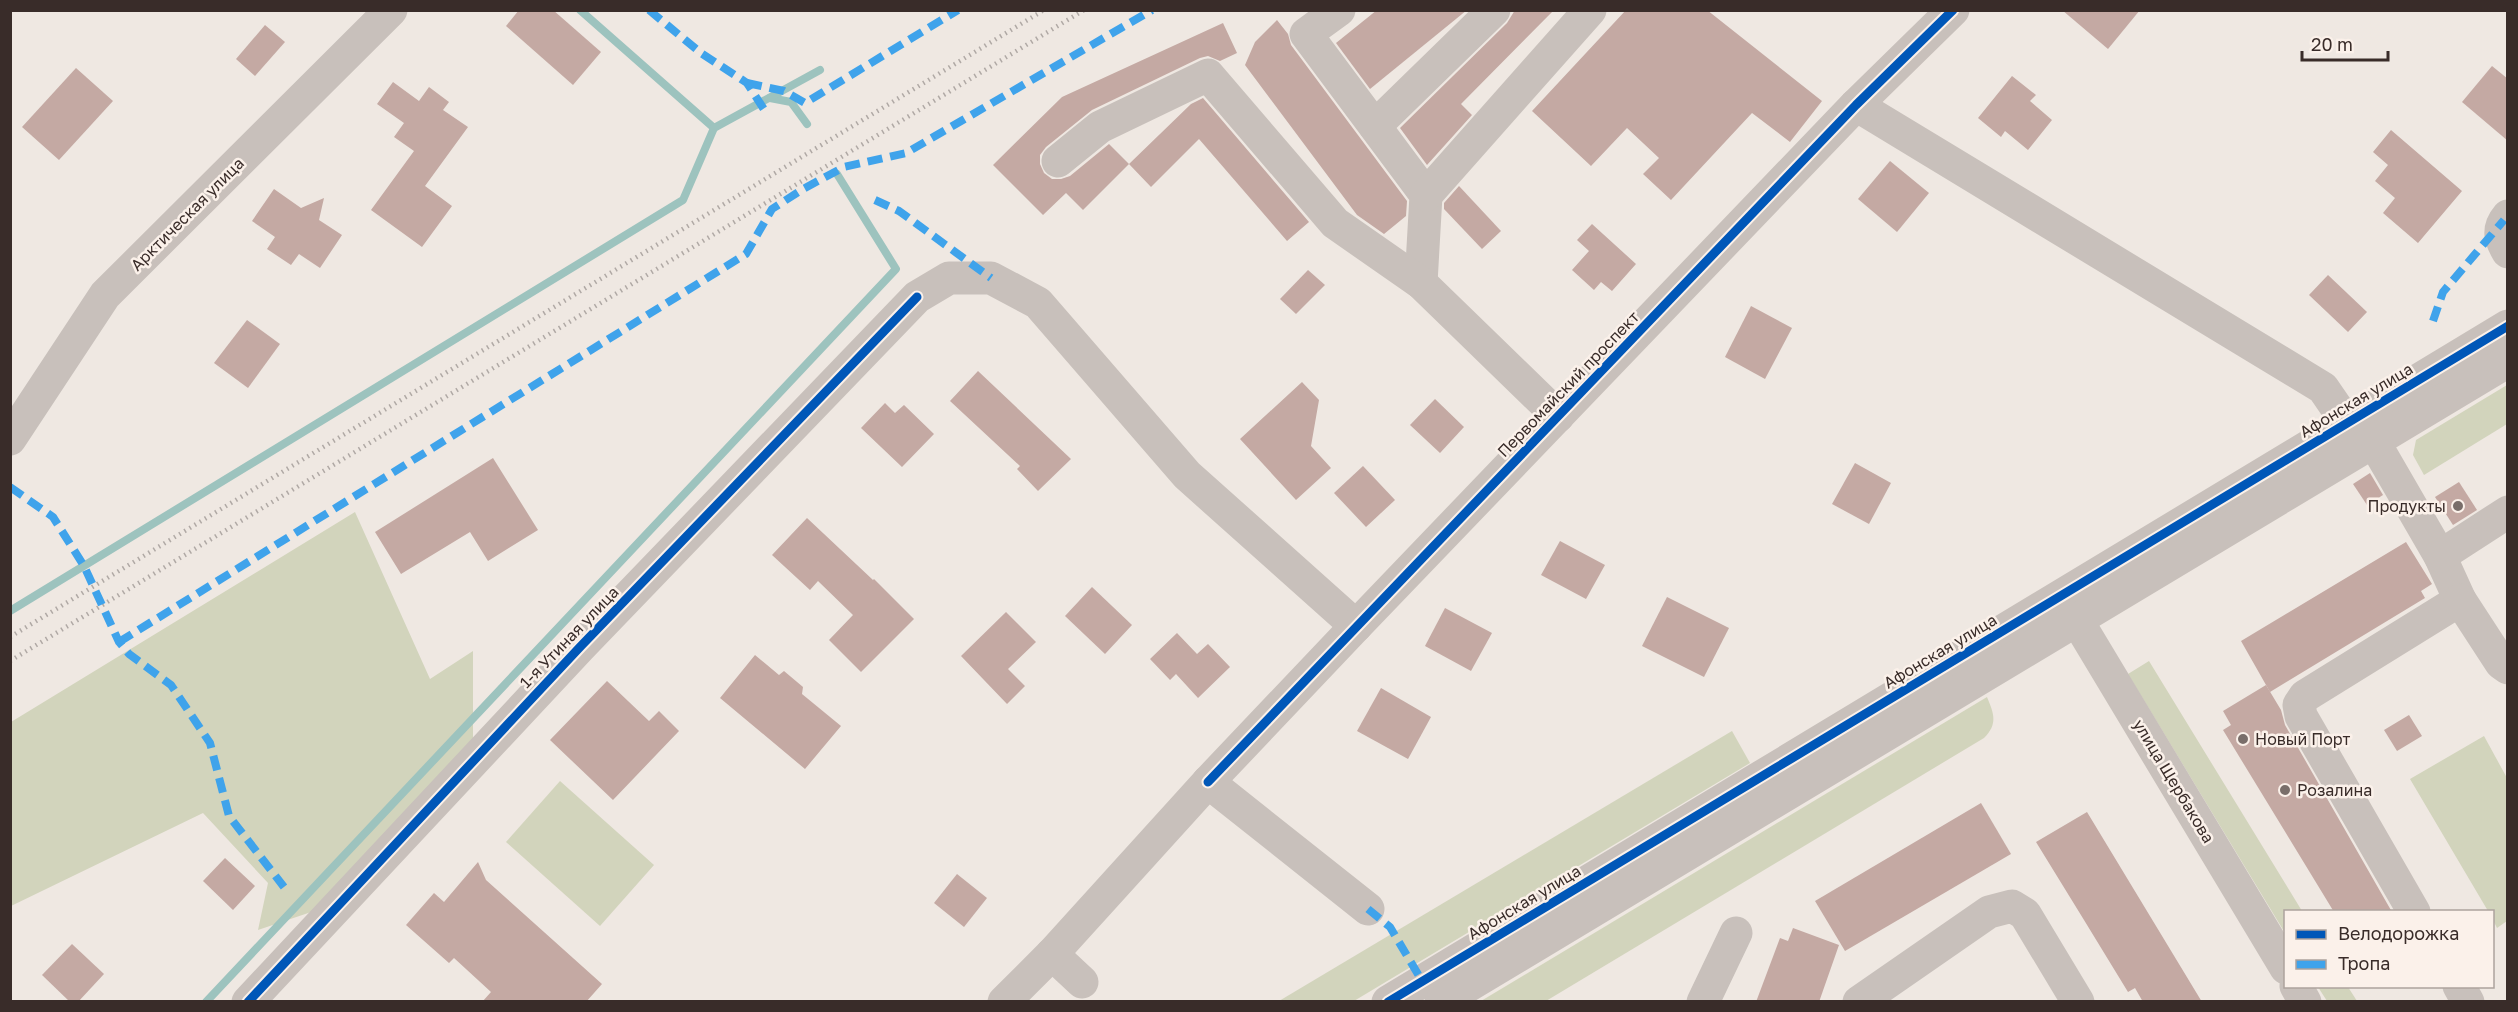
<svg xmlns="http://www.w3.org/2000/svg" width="2518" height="1012" font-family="'Golos Text',sans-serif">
<rect width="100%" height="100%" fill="#efe8e2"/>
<g fill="#d2d4bc">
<path d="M 2507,385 L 2507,424 L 2424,475 L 2413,455 L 2416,440 Z"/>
<path d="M 355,512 L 430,679 L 473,651 L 473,747 L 320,909 L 258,930 L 268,883 L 203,813 L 11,906 L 11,722 Z"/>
<path d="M 2149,661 L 2302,911 L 2286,912 L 2285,933 L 2128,674 Z"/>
<path d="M 1987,697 C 1994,714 1998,724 1984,738 L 1546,1001 L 1481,1001 Z"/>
<path d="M 1732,731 L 1750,763 L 1354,1001 L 1279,1001 Z"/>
<path d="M 2484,736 L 2507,778 L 2507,921 L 2497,928 L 2493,920 L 2492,912 L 2488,911 L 2410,779 Z"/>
<path d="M 560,781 L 654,865 L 600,926 L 506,842 Z"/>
<path d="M 2318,987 L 2348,987 L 2357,1001 L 2327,1001 Z"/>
</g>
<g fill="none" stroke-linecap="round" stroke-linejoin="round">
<g stroke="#9dc3be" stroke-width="8">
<path d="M 580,10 L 714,128"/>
<path d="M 770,98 L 791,102 L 807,124"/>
<path d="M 10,611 L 683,200 L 714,128 L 820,70"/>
<path d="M 206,1002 L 896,269 L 837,174"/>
</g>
</g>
<g fill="#c4a9a3">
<path d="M 519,10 L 553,10 L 601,52 L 573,85 L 506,26 Z"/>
<path d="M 1377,10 L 1467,10 L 1370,89 L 1336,43 Z"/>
<path d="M 1515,10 L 1554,10 L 1461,104 L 1472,115 L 1427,165 L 1400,128 L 1507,23 Z"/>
<path d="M 1626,10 L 1707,10 L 1822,101 L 1790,142 L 1752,113 L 1671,200 L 1643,174 L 1659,158 L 1627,128 L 1591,166 L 1532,111 Z"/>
<path d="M 2062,10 L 2140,10 L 2108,49 Z"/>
<path d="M 1277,20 L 1288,34 L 1291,45 L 1407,201 L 1406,216 L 1384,234 L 1357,215 L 1245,65 L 1255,42 Z"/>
<path d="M 1223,23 L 1237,53 L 1220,61 L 1208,56 L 1200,58 L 1092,110 L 1046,147 L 1040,155 L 1040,164 L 1044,173 L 1052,179 L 1061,179 L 1070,176 L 1109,144 L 1129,164 L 1083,210 L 1066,193 L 1043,215 L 993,165 L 1062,97 Z"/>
<path d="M 265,25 L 285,42 L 255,76 L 236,59 Z"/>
<path d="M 2492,66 L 2508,79 L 2508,141 L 2462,102 Z"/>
<path d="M 76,68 L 113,101 L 59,160 L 22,127 Z"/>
<path d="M 2012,76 L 2036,95 L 2030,101 L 2052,120 L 2028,150 L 2005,131 L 2001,137 L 1978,118 Z"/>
<path d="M 393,82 L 419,101 L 429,87 L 449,102 L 443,110 L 468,127 L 425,186 L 452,206 L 422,247 L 371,210 L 414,151 L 394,137 L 404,123 L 377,104 Z"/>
<path d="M 1203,98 L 1309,222 L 1287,241 L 1199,139 L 1151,187 L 1129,164 L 1191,104 Z"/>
<path d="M 2391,130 L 2462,191 L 2418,243 L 2383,213 L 2395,198 L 2375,181 L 2388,165 L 2373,152 Z"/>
<path d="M 1890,161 L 1929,193 L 1897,232 L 1858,199 Z"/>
<path d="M 1459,186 L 1501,231 L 1482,249 L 1444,209 L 1444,203 Z"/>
<path d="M 274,189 L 301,208 L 324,198 L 319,220 L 342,235 L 320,268 L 299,254 L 291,265 L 267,249 L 275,237 L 252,221 Z"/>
<path d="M 1592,224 L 1636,264 L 1612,291 L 1601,282 L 1594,290 L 1572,270 L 1589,251 L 1577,240 Z"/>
<path d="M 1308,270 L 1325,285 L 1296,314 L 1280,299 Z"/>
<path d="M 2328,275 L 2367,312 L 2348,332 L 2309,295 Z"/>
<path d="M 1751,306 L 1792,328 L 1765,379 L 1725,357 Z"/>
<path d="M 247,320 L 280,344 L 248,388 L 214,363 Z"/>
<path d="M 978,371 L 1071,459 L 1038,491 L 1017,469 L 1020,466 L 950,401 Z"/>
<path d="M 1302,382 L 1319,400 L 1311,446 L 1331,468 L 1296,500 L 1240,439 Z"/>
<path d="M 1435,399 L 1464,427 L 1440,453 L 1410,425 Z"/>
<path d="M 885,403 L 895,413 L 904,405 L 934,434 L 902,467 L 861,428 Z"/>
<path d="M 493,458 L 538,530 L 488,561 L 470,532 L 401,574 L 375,532 Z"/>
<path d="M 1855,463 L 1891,483 L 1869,524 L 1832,504 Z"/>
<path d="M 1363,466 L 1395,500 L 1366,527 L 1334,493 Z"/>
<path d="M 2370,473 L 2383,495 L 2367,505 L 2353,484 Z"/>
<path d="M 2459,482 L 2477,510 L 2453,525 L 2435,497 Z"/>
<path d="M 807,518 L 873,580 L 874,579 L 914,619 L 861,672 L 829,640 L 853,615 L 818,581 L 810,590 L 772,555 Z"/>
<path d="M 1560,541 L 1605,565 L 1586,599 L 1541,575 Z"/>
<path d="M 2406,542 L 2432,584 L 2421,591 L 2425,598 L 2270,692 L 2241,641 Z"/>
<path d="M 1092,587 L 1132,625 L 1105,654 L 1065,616 Z"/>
<path d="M 1667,597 L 1729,628 L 1704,677 L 1642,646 Z"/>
<path d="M 1445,608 L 1492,633 L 1471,671 L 1425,646 Z"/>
<path d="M 1006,612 L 1036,642 L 1008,669 L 1025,686 L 1007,704 L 961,656 Z"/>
<path d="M 1177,633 L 1197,654 L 1208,644 L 1230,667 L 1198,698 L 1176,674 L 1170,680 L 1150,659 Z"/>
<path d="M 755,655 L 779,675 L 784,671 L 803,687 L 802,694 L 841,726 L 805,769 L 720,698 Z"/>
<path d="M 607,681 L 649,721 L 659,711 L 679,731 L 613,800 L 550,740 Z"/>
<path d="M 2266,685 L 2281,710 L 2285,725 L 2392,912 L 2334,912 L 2223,730 L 2231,725 L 2223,711 Z"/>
<path d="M 1381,688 L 1431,717 L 1408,759 L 1357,731 Z"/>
<path d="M 2409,715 L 2422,736 L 2397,751 L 2384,730 Z"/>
<path d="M 1981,803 L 2011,854 L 1845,951 L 1815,901 Z"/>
<path d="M 2087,812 L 2202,1002 L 2143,1002 L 2135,988 L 2128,992 L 2084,920 L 2036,842 Z"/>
<path d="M 225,858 L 255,886 L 233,910 L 203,881 Z"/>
<path d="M 478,862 L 486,880 L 602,984 L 586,1002 L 482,1002 L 491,992 L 454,958 L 449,963 L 406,925 L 434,893 L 444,902 Z"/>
<path d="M 957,874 L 987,898 L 964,927 L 934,903 Z"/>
<path d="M 1793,928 L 1839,945 L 1819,1002 L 1756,1002 L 1780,938 L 1788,941 Z"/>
<path d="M 72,944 L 104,974 L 78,1002 L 70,1002 L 42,975 Z"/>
</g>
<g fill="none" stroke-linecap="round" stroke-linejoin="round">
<g stroke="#c8c0bb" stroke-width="33">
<path d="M 1339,10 L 1306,34 L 1426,195 L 1421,283"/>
<path d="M 1856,105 L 2323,388 L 2347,423 L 2374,442 L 2440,556 L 2460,600 L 2305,696 L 2299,705 L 2301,716 L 2414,912"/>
<path d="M 1375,126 L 1494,10"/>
<path d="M 1058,161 L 1100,127 L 1208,75 L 1335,223 L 1421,283 L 1558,416"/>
<path d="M 1426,195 L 1590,10"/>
<path d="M 2508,216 C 2497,229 2500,239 2508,252"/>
<path d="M 10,439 L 105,295 L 391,10"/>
<path d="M 2440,556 L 2508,512"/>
<path d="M 2460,600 L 2501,663 L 2508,668"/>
<path d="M 2066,602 L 2286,968"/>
<path d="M 1208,782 L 1368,909"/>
<path d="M 1052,954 L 1082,982"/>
<path d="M 2296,986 L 2305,1002"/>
<path d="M 2459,986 L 2468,1002"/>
<path d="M 248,1002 L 580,647 L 917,297 L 949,278 L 991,278 L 1038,303 L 1187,475 L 1356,626"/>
<path d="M 1004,1002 L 1052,954 L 1208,782 L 1356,626 L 1856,105 L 1953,10"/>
<path d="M 1388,1002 L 2508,326"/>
<path d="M 1441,1002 L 2508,361"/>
<path d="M 1703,1002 L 1736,933"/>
<path d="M 1859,1002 L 1989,912 L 2012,906 L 2025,914 L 2078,1002"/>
</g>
<g stroke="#b0a9a5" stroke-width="4.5" stroke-dasharray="1.5 4.5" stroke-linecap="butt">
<path d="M 10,637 L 1044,10"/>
<path d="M 10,661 L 1084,10"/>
</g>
<g stroke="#3fa3eb" stroke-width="8" stroke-dasharray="15 8" stroke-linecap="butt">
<path d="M 649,10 L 701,53 L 747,83 L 767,114"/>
<path d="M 747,83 L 784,91 L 805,103 L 958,10"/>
<path d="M 875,200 L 899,211 L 991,278"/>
<path d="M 2433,321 L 2443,292 L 2504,220"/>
<path d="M 10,487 L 53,517 L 84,566 L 119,642 L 129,654 L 171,685 L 210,743 L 229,816 L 284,887"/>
<path d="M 119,642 L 746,254 L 772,209 L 803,189 L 844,167 L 906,153 L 1152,10"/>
<path d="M 1368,909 L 1390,927 L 1422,981"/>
</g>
<defs>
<g id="cycleway">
<path d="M 1208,782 L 1856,105 L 1953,10"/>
<path d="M 248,1002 L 580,647 L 917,297"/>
<path d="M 1388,1002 L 2508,326"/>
</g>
</defs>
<use href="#cycleway" stroke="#fbf1ea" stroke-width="13"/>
<use href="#cycleway" stroke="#0057b8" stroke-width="9"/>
</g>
<g fill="#796e6a" stroke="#fbf1ea" stroke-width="2">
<circle cx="2458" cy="506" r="6"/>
<circle cx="2243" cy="739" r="6"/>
<circle cx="2285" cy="790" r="6"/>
</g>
<g text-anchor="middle" stroke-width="5" stroke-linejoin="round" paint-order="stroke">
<g font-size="16" fill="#392c29" stroke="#fbf1ea">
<text transform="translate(187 214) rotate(-45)" y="6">Арктическая улица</text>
<text transform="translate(1568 384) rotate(-46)" y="6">Первомайский проспект</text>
<text transform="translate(2356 400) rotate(-31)" y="6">Афонская улица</text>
<text transform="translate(569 637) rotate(-46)" y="6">1-я Утиная улица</text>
<text transform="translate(1940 651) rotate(-31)" y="6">Афонская улица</text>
<text transform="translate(2174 781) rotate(59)" y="6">улица Щербакова</text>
<text transform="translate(1524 902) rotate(-31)" y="6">Афонская улица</text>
</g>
<g font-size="16" fill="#392c29" stroke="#fbf1ea" text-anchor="start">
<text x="2446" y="512" text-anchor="end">Продукты</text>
<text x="2255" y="745">Новый Порт</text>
<text x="2297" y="796">Розалина</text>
</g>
</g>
<rect width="2518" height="1012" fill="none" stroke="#392c29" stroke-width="24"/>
<rect x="2284" y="910" width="210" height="78" fill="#fbf1ea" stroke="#ada29d" stroke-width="1.5"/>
<rect x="2296" y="930" width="30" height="9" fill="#0057b8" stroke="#ada29d" stroke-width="1.5"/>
<text x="2338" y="940" font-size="18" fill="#392c29">Велодорожка</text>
<rect x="2296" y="960" width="30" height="9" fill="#3fa3eb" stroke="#ada29d" stroke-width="1.5"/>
<text x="2338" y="970" font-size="18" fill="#392c29">Тропа</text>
<path d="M2302 51v9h86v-9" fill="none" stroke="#392c29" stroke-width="3"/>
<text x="2311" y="51" font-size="18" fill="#392c29" stroke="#fbf1ea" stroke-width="4.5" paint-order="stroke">20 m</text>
</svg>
